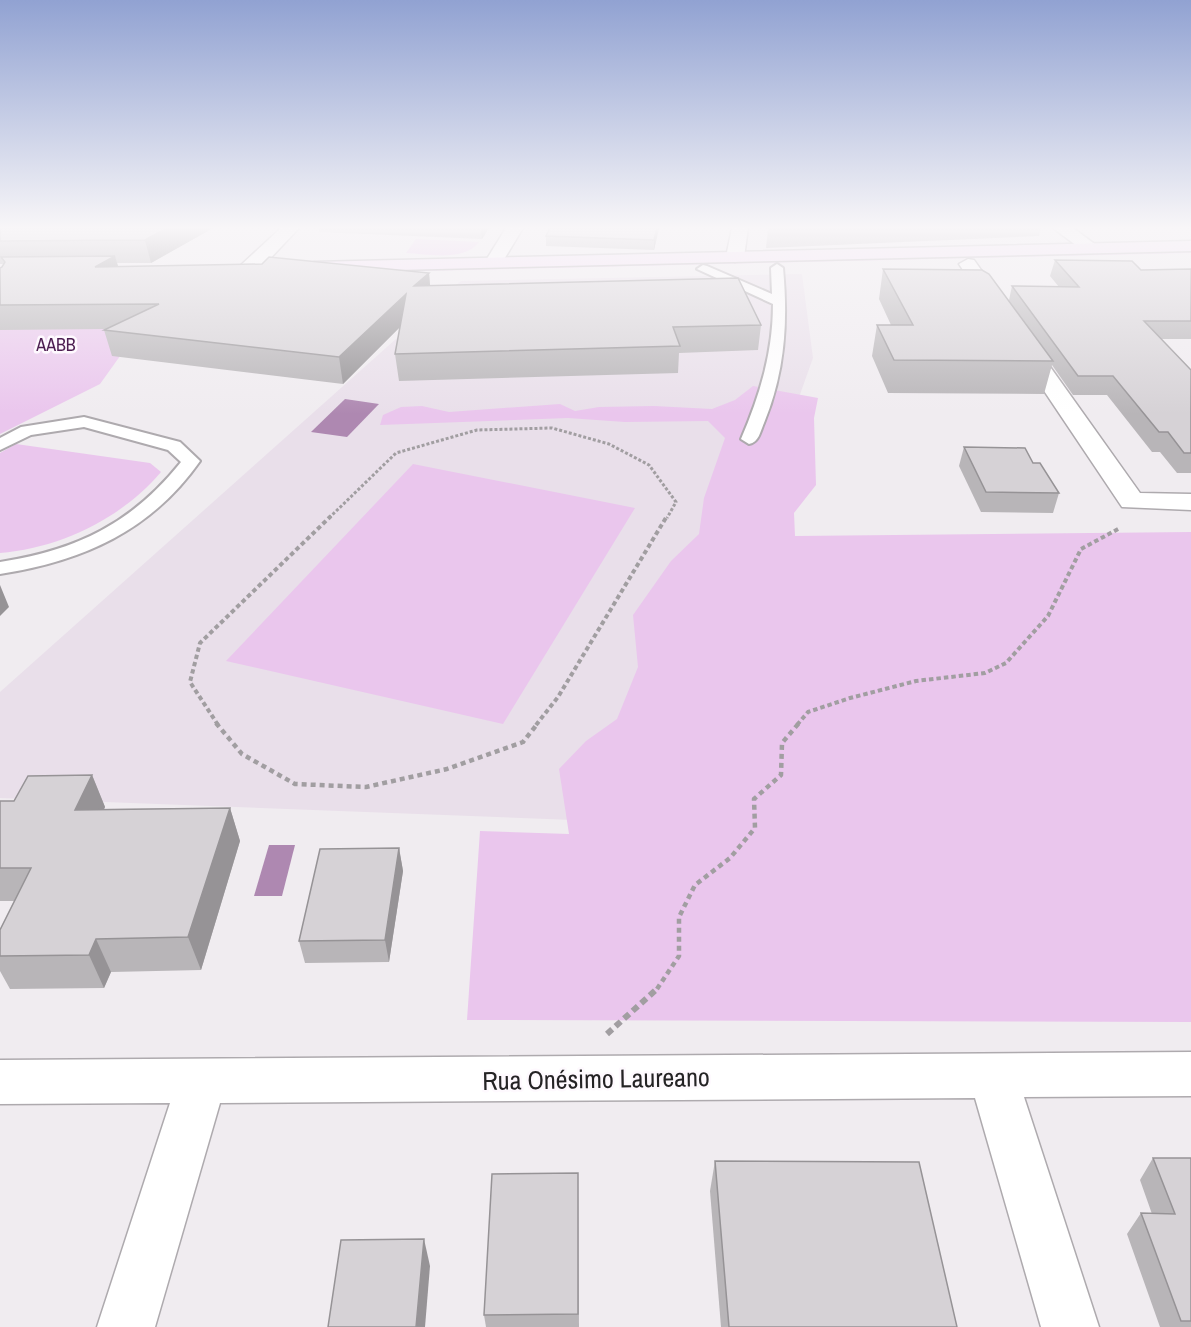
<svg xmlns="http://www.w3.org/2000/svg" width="1191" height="1327" font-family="'Archivo Narrow',sans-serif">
<rect width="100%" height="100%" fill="#f0ecf0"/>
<path fill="#e9dfea" d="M 802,274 L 813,358 L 752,529 L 573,820 L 0,798 L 0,692 L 461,281 Z"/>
<g fill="#eac6ed">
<path d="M 416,239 L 479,242 C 464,262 428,254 406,253 Z"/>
<path d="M 1191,251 L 1191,253 L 36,280 L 40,276 Z"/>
<path d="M 168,289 L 100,384 L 0,434 L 0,300 Z"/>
<path d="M 753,386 L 818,398 L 814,418 L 816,485 L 794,513 L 795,536 L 1191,532 L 1191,1022 L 467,1020 L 480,831 L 569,834 L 559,769 L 586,741 L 617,719 L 638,667 L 633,615 L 671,561 L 699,534 L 704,498 L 725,438 L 708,421 L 625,422 L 568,418 L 380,425 L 383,415 L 401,407 L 422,406 L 449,412 L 560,404 L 575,411 L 599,407 L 654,406 L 712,409 L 735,400 Z"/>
<path d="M 16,444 L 150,463 L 161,472 C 122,518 61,548 0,553 L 0,453 Z"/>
<path d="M 413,464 L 635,508 L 503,724 L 226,661 Z"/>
</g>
<g fill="#ae88b1">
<path d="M 345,399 L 379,404 L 347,437 L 311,432 Z"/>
<path d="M 269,845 L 295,845 L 282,896 L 254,896 Z"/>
</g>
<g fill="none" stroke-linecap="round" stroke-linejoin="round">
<defs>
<g id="service">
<path d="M 777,264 L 783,268 C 788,322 785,372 764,423 C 760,432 759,442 749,444 L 741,439 C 760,395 773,352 773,304 L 697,269 L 703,265 L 707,266 L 772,294 L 771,268 Z"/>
<path d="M 84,417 L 180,442 L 200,461 C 151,531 83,561 0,574 L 0,562 C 78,550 132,523 181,462 L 168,450 L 84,427 L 31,435 L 0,450 L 0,438 L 21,427 Z"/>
</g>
<g id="minor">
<path d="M 281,228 L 299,228 L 245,285 L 231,285 L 229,281 L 241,265 Z"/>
<path d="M 506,228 L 523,228 L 500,266 L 488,266 L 485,262 Z"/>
<path d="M 732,228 L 748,228 L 744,257 L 735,262 L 726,257 Z"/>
<path d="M 1053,228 L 1073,228 L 1100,248 L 1091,253 L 1085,252 Z"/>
<path d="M 968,259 L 974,260 L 1140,493 L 1191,494 L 1191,510 L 1122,507 L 959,264 Z"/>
<path d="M 1191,1052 L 1191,1096 L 1024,1097 L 1099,1327 L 1041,1327 L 975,1098 L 220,1103 L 155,1327 L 97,1327 L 170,1103 L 0,1104 L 0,1060 Z"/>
</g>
<path id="secondary" d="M 1191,241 L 1191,251 L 314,272 L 305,267 L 314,262 Z"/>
</defs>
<use href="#service" stroke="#aeaaae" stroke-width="4"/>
<use href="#minor" stroke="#aeaaae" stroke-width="3"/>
<use href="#secondary" stroke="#aeaaae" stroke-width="3"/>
<path stroke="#a19ea1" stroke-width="3" stroke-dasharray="3 2" stroke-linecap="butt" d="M 329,518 L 396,453 L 477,430 L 552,428 L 609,444 L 649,465 L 676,502 L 667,518"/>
<g stroke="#a19ea1" stroke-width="4" stroke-dasharray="4.5 3" stroke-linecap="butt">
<path d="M 218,725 L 190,682 L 200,643 L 331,516"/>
<path d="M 536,725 L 558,697 L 667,516"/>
<path d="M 797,725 L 808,712 L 850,698 L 916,681 L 985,673 L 1006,663 L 1048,616 L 1081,549 L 1120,528"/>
</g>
<g stroke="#a19ea1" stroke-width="4.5" stroke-dasharray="5 4" stroke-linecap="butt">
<path d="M 216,723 L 242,754 L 295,784 L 366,787 L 447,769 L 523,742 L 538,723"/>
<path d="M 657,989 L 679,956 L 679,917 L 695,885 L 730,858 L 755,828 L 754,799 L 781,775 L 782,743 L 799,723"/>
</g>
<path stroke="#a19ea1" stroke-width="6" stroke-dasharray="7 4.5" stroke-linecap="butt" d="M 607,1034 L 658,988"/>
<use href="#service" fill="#fff" fill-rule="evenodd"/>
<use href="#minor" fill="#fff" fill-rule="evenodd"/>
<use href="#secondary" fill="#f7e1f9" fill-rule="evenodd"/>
</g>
<g fill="#b8b5b8">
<path d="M 0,228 L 213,228 L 151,263 L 117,263 L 118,266 L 429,273 L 430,286 L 761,325 L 758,350 L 679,353 L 678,373 L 399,381 L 395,354 L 400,327 L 343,384 L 112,356 L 104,330 L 105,329 L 0,330 L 0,268 L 2,267 L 4,264 L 0,264 Z"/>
<path d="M 319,228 L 489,228 L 482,239 L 319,232 Z"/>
<path d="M 659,228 L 654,250 L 546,246 L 546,236 Z"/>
<path d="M 768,228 L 1041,228 L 1039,236 L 766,248 Z"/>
<path d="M 1055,260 L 1141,270 L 1191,269 L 1191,339 L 1161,339 L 1191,370 L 1191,473 L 1177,473 L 1160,452 L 1152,452 L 1107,395 L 1073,395 L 1052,365 L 1044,394 L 888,393 L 872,356 L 877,325 L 891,325 L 879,299 L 883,269 L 1009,300 L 1012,286 L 1059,287 L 1050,276 Z"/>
<path d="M 964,447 L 1033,463 L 1059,493 L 1053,513 L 981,512 L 959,466 Z"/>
<path d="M 92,775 L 105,807 L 104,809 L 230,808 L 240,841 L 201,970 L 111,972 L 104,988 L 10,989 L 0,971 L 0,930 L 14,901 L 0,901 L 0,801 L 14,801 Z"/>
<path d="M 399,848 L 403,871 L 389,962 L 305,963 L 299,941 Z"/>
<path d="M 1153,1158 L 1191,1158 L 1191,1327 L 1160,1327 L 1127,1234 L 1141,1213 L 1152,1214 L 1140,1180 Z"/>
<path d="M 715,1161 L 957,1327 L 721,1327 L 710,1191 Z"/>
<path d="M 578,1173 L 579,1327 L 486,1327 L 484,1315 Z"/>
</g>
<g fill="#969396">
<path d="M 167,228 L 213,228 L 151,263 L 145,240 Z"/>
<path d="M 481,228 L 489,228 L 482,239 Z"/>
<path d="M 657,228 L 659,228 L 654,250 L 654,240 Z"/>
<path d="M 115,256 L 122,280 L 95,267 Z"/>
<path d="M 429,273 L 431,297 L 414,286 Z"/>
<path d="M 406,294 L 408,319 L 343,384 L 339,357 Z"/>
<path d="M 0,585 L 9,607 L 0,616 Z"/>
<path d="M 92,775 L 105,807 L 89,843 L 75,810 Z"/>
<path d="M 230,808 L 240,841 L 201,970 L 188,937 Z"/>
<path d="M 399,848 L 403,871 L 389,962 L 385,940 Z"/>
<path d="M 96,939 L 111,972 L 104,988 L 89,955 Z"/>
<path d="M 424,1239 L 430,1266 L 425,1327 L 416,1327 Z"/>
</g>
<g fill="#d6d2d6" stroke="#969396" stroke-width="1.5">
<path d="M 0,228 L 167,228 L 145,240 L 0,241 Z"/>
<path d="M 550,228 L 657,228 L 654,240 L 546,236 Z"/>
<path d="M 115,256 L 95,267 L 262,264 L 269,257 L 429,273 L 414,286 L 738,278 L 761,325 L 673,327 L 680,346 L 395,354 L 406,294 L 339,357 L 104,330 L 159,304 L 0,305 L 0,268 L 2,267 L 5,262 L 1,257 Z"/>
<path d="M 1055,260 L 1132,261 L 1141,270 L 1191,269 L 1191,321 L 1144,321 L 1191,370 L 1191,453 L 1184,453 L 1168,432 L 1159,432 L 1113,376 L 1078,376 L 1012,286 L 1079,287 Z"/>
<path d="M 883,269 L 982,270 L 989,274 L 1053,361 L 894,360 L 877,325 L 913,325 Z"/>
<path d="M 964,447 L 1025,448 L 1033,463 L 1040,463 L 1059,493 L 986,492 Z"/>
<path d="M 92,775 L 75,810 L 230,808 L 188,937 L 96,939 L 89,955 L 0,956 L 0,930 L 31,868 L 0,868 L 0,801 L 14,801 L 28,776 Z"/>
<path d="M 399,848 L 385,940 L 299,941 L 320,849 Z"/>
<path d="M 1153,1158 L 1191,1158 L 1191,1321 L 1181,1321 L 1141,1213 L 1175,1214 Z"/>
<path d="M 715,1161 L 919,1162 L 957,1327 L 729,1327 Z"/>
<path d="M 578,1173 L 578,1314 L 484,1315 L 492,1174 Z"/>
<path d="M 424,1239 L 416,1327 L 328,1327 L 341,1240 Z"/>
</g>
<linearGradient id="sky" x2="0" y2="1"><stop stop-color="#91a2d2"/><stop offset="0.55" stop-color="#f8f6f8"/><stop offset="1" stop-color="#f8f6f8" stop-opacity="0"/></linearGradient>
<rect width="1191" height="414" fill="url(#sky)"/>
<g text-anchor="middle" stroke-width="5" stroke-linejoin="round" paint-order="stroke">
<g font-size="18" fill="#4d1e52" stroke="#fef9fe">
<text x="56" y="351">AABB</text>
</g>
<g font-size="26" fill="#252325" stroke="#fef9fe">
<text transform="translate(596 1079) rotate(-1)" y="9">Rua Onésimo Laureano</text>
</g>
</g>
</svg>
